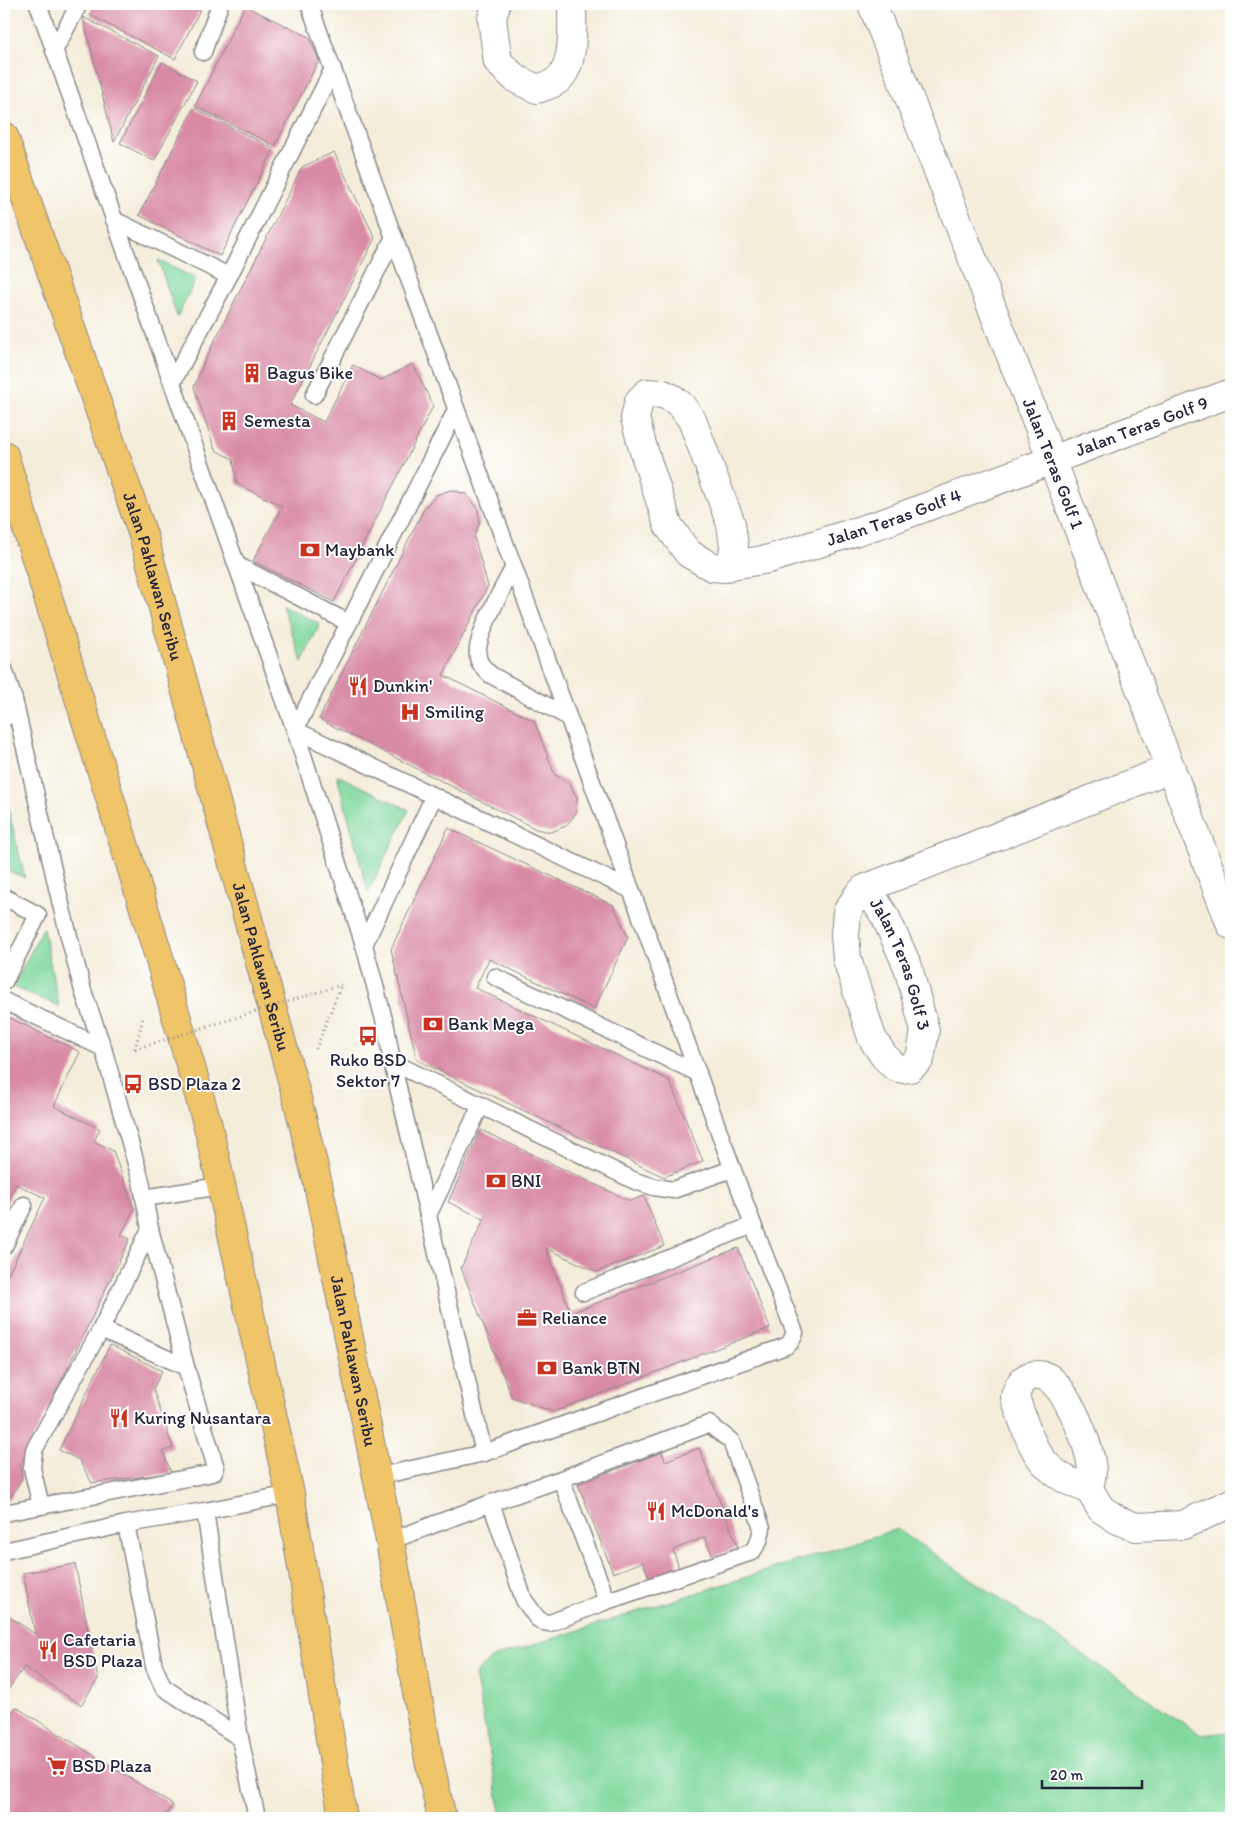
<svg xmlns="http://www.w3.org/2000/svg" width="1235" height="1822" font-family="Itim,sans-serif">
<rect width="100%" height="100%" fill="#fff"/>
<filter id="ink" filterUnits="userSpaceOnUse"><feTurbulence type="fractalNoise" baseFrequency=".02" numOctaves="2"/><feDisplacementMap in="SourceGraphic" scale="10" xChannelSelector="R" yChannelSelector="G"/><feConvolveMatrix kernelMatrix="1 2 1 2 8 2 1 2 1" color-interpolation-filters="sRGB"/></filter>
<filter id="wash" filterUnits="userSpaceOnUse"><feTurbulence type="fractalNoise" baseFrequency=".0096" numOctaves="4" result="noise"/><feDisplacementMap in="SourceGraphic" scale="20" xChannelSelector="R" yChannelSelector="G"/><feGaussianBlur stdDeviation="1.12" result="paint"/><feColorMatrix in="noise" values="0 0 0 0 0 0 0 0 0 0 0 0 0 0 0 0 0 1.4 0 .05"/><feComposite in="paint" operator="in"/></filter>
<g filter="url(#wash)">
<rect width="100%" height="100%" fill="#f4edda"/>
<g fill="#80d89d" stroke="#517d6c">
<path d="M 158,260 L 196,279 L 177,317 Z"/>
<path d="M 282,605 L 320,624 L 302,662 Z"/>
<path d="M 337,775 L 409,810 L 368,892 Z"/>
<path d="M 4,793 L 25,878 L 4,869 Z"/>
<path d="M 43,928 L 59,1006 L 13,987 Z"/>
<path d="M 897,1529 L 1201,1735 L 1231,1732 L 1231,1818 L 502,1818 L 475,1674 L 492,1658 Z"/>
</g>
<g id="blocks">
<g fill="#d98ba6">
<path d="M 95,4 L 203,4 L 175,59 L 90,15 Z"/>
<path d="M 245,6 L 309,37 L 319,60 L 275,146 L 195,106 Z"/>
<path d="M 83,17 L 159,56 L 114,142 Z"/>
<path d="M 162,62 L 197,81 L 154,161 L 120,143 Z"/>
<path d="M 194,108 L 274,149 L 220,256 L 139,215 Z"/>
<path d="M 334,152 L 375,238 L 290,405 L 324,422 L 353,365 L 381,380 L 413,364 L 433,406 L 334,602 L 253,561 L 282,506 L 237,484 L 233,459 L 215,450 L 194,387 L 204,362 L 302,167 Z"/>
<path d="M 451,490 L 466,494 L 477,507 L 480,522 L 474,537 L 488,586 L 443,675 L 534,721 L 555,775 L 569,783 L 577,797 L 576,813 L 566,826 L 551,832 L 536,829 L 319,719 L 425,507 L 436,495 Z"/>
<path d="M 448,828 L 613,905 L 628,937 L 594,1009 L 489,959 L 475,988 L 669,1080 L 703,1161 L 664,1177 L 417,1060 L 391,949 Z"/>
<path d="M 4,1015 L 80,1052 L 54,1106 L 100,1129 L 94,1141 L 113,1151 L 134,1209 L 121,1235 L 130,1239 L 20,1466 L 22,1479 L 10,1498 L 4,1499 L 4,1283 L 45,1198 L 16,1184 L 4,1209 Z"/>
<path d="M 481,1130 L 630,1201 L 644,1196 L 664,1246 L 597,1272 L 546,1248 L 571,1313 L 738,1248 L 770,1328 L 553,1412 L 512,1397 L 461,1268 L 484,1219 L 448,1202 Z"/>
<path d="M 110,1345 L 162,1371 L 153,1389 L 173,1448 L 163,1451 L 171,1473 L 92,1483 L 79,1460 L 59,1450 Z"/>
<path d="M 699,1448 L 738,1547 L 713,1557 L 705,1537 L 673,1550 L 680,1571 L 651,1582 L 643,1562 L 613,1573 L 578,1484 L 662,1452 L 665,1461 Z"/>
<path d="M 75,1564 L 98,1679 L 81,1705 L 24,1667 L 4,1696 L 4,1613 L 35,1634 L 23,1573 Z"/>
<path d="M 16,1707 L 173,1805 L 164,1818 L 4,1818 L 4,1726 Z"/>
</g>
</g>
</g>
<g filter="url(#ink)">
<use href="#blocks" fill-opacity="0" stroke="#8b888a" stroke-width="1"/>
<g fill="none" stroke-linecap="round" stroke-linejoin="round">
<defs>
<g id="service">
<path d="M 38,4 L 295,730 L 364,945 L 386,1027 L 392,1062 L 484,1453"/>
<path d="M 309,4 L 753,1225 L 795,1333 L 790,1343 L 786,1346 L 484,1453 L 376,1477"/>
<path d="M 54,51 L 79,4"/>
<path d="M 203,52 L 220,4"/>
<path d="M 114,220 L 229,276"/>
<path d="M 172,383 L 229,276 L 333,69"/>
<path d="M 314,395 L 394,237"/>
<path d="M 456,410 L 295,730 L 631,890"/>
<path d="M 237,565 L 349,623"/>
<path d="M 514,567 C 504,586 474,637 478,657 C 479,665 486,670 491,675 L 568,717"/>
<path d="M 4,669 L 14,700 L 62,909 L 83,991 L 103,1048 L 141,1181 L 150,1229 L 186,1367 L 216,1468 L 213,1473 L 4,1513"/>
<path d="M 4,719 L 14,700"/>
<path d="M 4,897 L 38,915 L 4,982"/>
<path d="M 364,945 L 434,796"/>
<path d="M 495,977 L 698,1073"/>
<path d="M 4,1001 L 103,1048"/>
<path d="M 392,1062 L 635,1181 L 654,1187 L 673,1190 L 732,1169"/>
<path d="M 144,1198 L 220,1186"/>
<path d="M 428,1215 L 481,1105"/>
<path d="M 4,1246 L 24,1205"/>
<path d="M 584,1292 L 753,1225"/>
<path d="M 101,1329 L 186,1367"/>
<path d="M 561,1479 L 709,1424 L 731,1441 L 762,1528 L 759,1541 L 752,1552 L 607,1601 L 550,1623 L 543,1622 L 537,1618 L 524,1600 L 491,1503 L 561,1479 L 607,1601"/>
<path d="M 41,1506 L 32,1468 L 34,1450 L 101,1329 L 150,1229"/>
<path d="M 205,1511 L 240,1738 L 257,1818"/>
<path d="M 126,1524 L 154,1666 L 163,1687 L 240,1738"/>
<path d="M 390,1541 L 491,1503"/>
<path d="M 4,1551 L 126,1524 L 205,1511 L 290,1494"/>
</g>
<g id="minor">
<path d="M 496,4 L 492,19 L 498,62 L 516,79 L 537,89 C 543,87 550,85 555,82 C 576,69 572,25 572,4"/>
<path id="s1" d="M 872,4 L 1052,460 L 1231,925"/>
<path id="s2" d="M 732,565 L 734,546 L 731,524 L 692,420 L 681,405 L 672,398 L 663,394 L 647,393 L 639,401 L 635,418 L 642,445 L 668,525 L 688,553 L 712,567 L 725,568 L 732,565 L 769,559 L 886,522 L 1231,393"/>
<path id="s3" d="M 864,889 L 874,899 L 886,918 L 908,967 L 925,1031 L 920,1059 L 910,1068 L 903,1069 L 895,1067 L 884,1056 L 872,1038 L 847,959 L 845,935 L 847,912 L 858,895 L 864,889 L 1171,768"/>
<path d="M 1089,1489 C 1090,1483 1092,1476 1092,1470 C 1090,1446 1070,1396 1051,1380 C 1047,1375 1036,1374 1030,1376 C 1021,1379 1017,1389 1015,1397 C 1031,1444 1037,1473 1089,1489 L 1101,1509 L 1118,1520 L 1136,1527 L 1183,1525 L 1231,1503"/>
</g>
<g id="primary">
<path id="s4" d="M 4,136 L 143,535 L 297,1098 L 318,1184 L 390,1541 L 429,1760 L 442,1818"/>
<path d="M 4,455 L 159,957 L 208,1126 L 290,1494 L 343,1818"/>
</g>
</defs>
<use href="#service" stroke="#8b888a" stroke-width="19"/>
<use href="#minor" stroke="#8b888a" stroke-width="30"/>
<use href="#primary" stroke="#8b888a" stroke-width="30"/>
<g stroke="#8b888a" stroke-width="3" stroke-dasharray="1 4" stroke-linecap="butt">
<path d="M 135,1049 L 143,1018"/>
<path d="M 316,1049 L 341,985"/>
</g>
<use href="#service" stroke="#fff" stroke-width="16"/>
<use href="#minor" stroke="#fff" stroke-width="28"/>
<use href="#primary" stroke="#f0c469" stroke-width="28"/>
<path stroke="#8b888a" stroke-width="3" stroke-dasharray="1 4" stroke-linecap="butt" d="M 135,1049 L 341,985"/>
</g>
</g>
<defs>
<symbol id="building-bare" viewBox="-9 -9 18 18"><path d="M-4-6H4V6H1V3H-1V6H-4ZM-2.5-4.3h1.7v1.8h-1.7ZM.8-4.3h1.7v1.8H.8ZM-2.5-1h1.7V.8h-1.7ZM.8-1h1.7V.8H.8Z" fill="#c8321e" stroke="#fff" stroke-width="2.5" paint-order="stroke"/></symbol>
<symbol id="bank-bare" viewBox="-9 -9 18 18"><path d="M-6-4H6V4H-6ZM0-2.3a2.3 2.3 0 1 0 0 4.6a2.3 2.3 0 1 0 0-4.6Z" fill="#c8321e" stroke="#fff" stroke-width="2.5" paint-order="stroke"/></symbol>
<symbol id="restaurant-bare" viewBox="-9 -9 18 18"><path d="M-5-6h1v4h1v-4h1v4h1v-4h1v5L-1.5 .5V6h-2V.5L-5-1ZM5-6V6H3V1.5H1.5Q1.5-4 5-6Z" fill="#c8321e" stroke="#fff" stroke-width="2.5" paint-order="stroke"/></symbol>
<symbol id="hospital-bare" viewBox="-9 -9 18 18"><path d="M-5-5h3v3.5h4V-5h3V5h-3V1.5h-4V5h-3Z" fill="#c8321e" stroke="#fff" stroke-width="2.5" paint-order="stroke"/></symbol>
<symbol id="bus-bare" viewBox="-9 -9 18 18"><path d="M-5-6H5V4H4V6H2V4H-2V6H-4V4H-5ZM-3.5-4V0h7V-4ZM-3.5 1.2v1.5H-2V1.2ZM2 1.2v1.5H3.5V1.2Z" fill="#c8321e" stroke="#fff" stroke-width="2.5" paint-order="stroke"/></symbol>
<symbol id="office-bare" viewBox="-9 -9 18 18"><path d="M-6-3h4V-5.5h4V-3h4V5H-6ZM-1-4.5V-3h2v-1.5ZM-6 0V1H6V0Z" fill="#c8321e" stroke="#fff" stroke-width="2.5" paint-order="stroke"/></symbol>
<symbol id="supermarket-bare" viewBox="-9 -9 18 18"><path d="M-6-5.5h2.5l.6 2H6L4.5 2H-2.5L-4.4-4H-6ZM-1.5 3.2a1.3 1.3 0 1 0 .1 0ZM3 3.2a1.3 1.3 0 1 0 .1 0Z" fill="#c8321e" stroke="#fff" stroke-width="2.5" paint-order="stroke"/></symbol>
</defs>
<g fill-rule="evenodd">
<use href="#building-bare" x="238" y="359" width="28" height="28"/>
<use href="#building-bare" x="215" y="407" width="28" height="28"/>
<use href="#bank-bare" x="296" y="536" width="28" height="28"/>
<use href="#restaurant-bare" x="344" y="672" width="28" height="28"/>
<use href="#hospital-bare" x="396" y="698" width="28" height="28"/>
<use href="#bank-bare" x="419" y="1010" width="28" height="28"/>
<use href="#bus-bare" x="354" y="1022" width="28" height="28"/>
<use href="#bus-bare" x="119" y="1070" width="28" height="28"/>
<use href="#bank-bare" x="482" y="1167" width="28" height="28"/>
<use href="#office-bare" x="513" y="1304" width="28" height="28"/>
<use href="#bank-bare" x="533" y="1354" width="28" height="28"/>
<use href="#restaurant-bare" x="105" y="1404" width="28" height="28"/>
<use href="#restaurant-bare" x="642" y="1497" width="28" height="28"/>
<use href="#restaurant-bare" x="34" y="1636" width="28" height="28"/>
<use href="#supermarket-bare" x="43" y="1752" width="28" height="28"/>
</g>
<g text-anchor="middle" stroke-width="4" stroke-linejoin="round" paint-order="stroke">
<g font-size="18" fill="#22223b" stroke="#fff" text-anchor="start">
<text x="267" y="379">Bagus Bike</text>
<text x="244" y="427">Semesta</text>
<text x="325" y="556">Maybank</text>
<text x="373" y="692">Dunkin'</text>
<text x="425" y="718">Smiling</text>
<text x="448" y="1030">Bank Mega</text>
<text x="368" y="1066" text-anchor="middle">Ruko BSD<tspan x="368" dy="21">Sektor 7</tspan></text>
<text x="148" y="1090">BSD Plaza 2</text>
<text x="511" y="1187">BNI</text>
<text x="542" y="1324">Reliance</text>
<text x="562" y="1374">Bank BTN</text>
<text x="134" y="1424">Kuring Nusantara</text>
<text x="671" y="1517">McDonald's</text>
<text x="63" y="1646">Cafetaria<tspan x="63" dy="21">BSD Plaza</tspan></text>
<text x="72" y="1772">BSD Plaza</text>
</g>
<g font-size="18" fill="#22223b" stroke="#fff">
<text dy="6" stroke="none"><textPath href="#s2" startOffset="865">Jalan Teras Golf 9</textPath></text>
<text dy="6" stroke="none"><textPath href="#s1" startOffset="494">Jalan Teras Golf 1</textPath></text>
<text dy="6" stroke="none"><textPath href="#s2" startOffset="601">Jalan Teras Golf 4</textPath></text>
<text dy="6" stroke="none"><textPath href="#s4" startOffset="465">Jalan Pahlawan Seribu</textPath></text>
<text dy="6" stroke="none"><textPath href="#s3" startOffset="85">Jalan Teras Golf 3</textPath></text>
<text dy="6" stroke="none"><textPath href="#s4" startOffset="870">Jalan Pahlawan Seribu</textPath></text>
<text dy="6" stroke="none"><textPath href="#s4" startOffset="1275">Jalan Pahlawan Seribu</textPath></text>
</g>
</g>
<rect width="1235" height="1822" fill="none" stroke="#fff" stroke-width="20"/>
<path d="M1042 1780v8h100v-8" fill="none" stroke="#22223b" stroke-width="2.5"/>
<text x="1050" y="1780" font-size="15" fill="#22223b" stroke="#ffffff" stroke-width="4" paint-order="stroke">20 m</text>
</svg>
